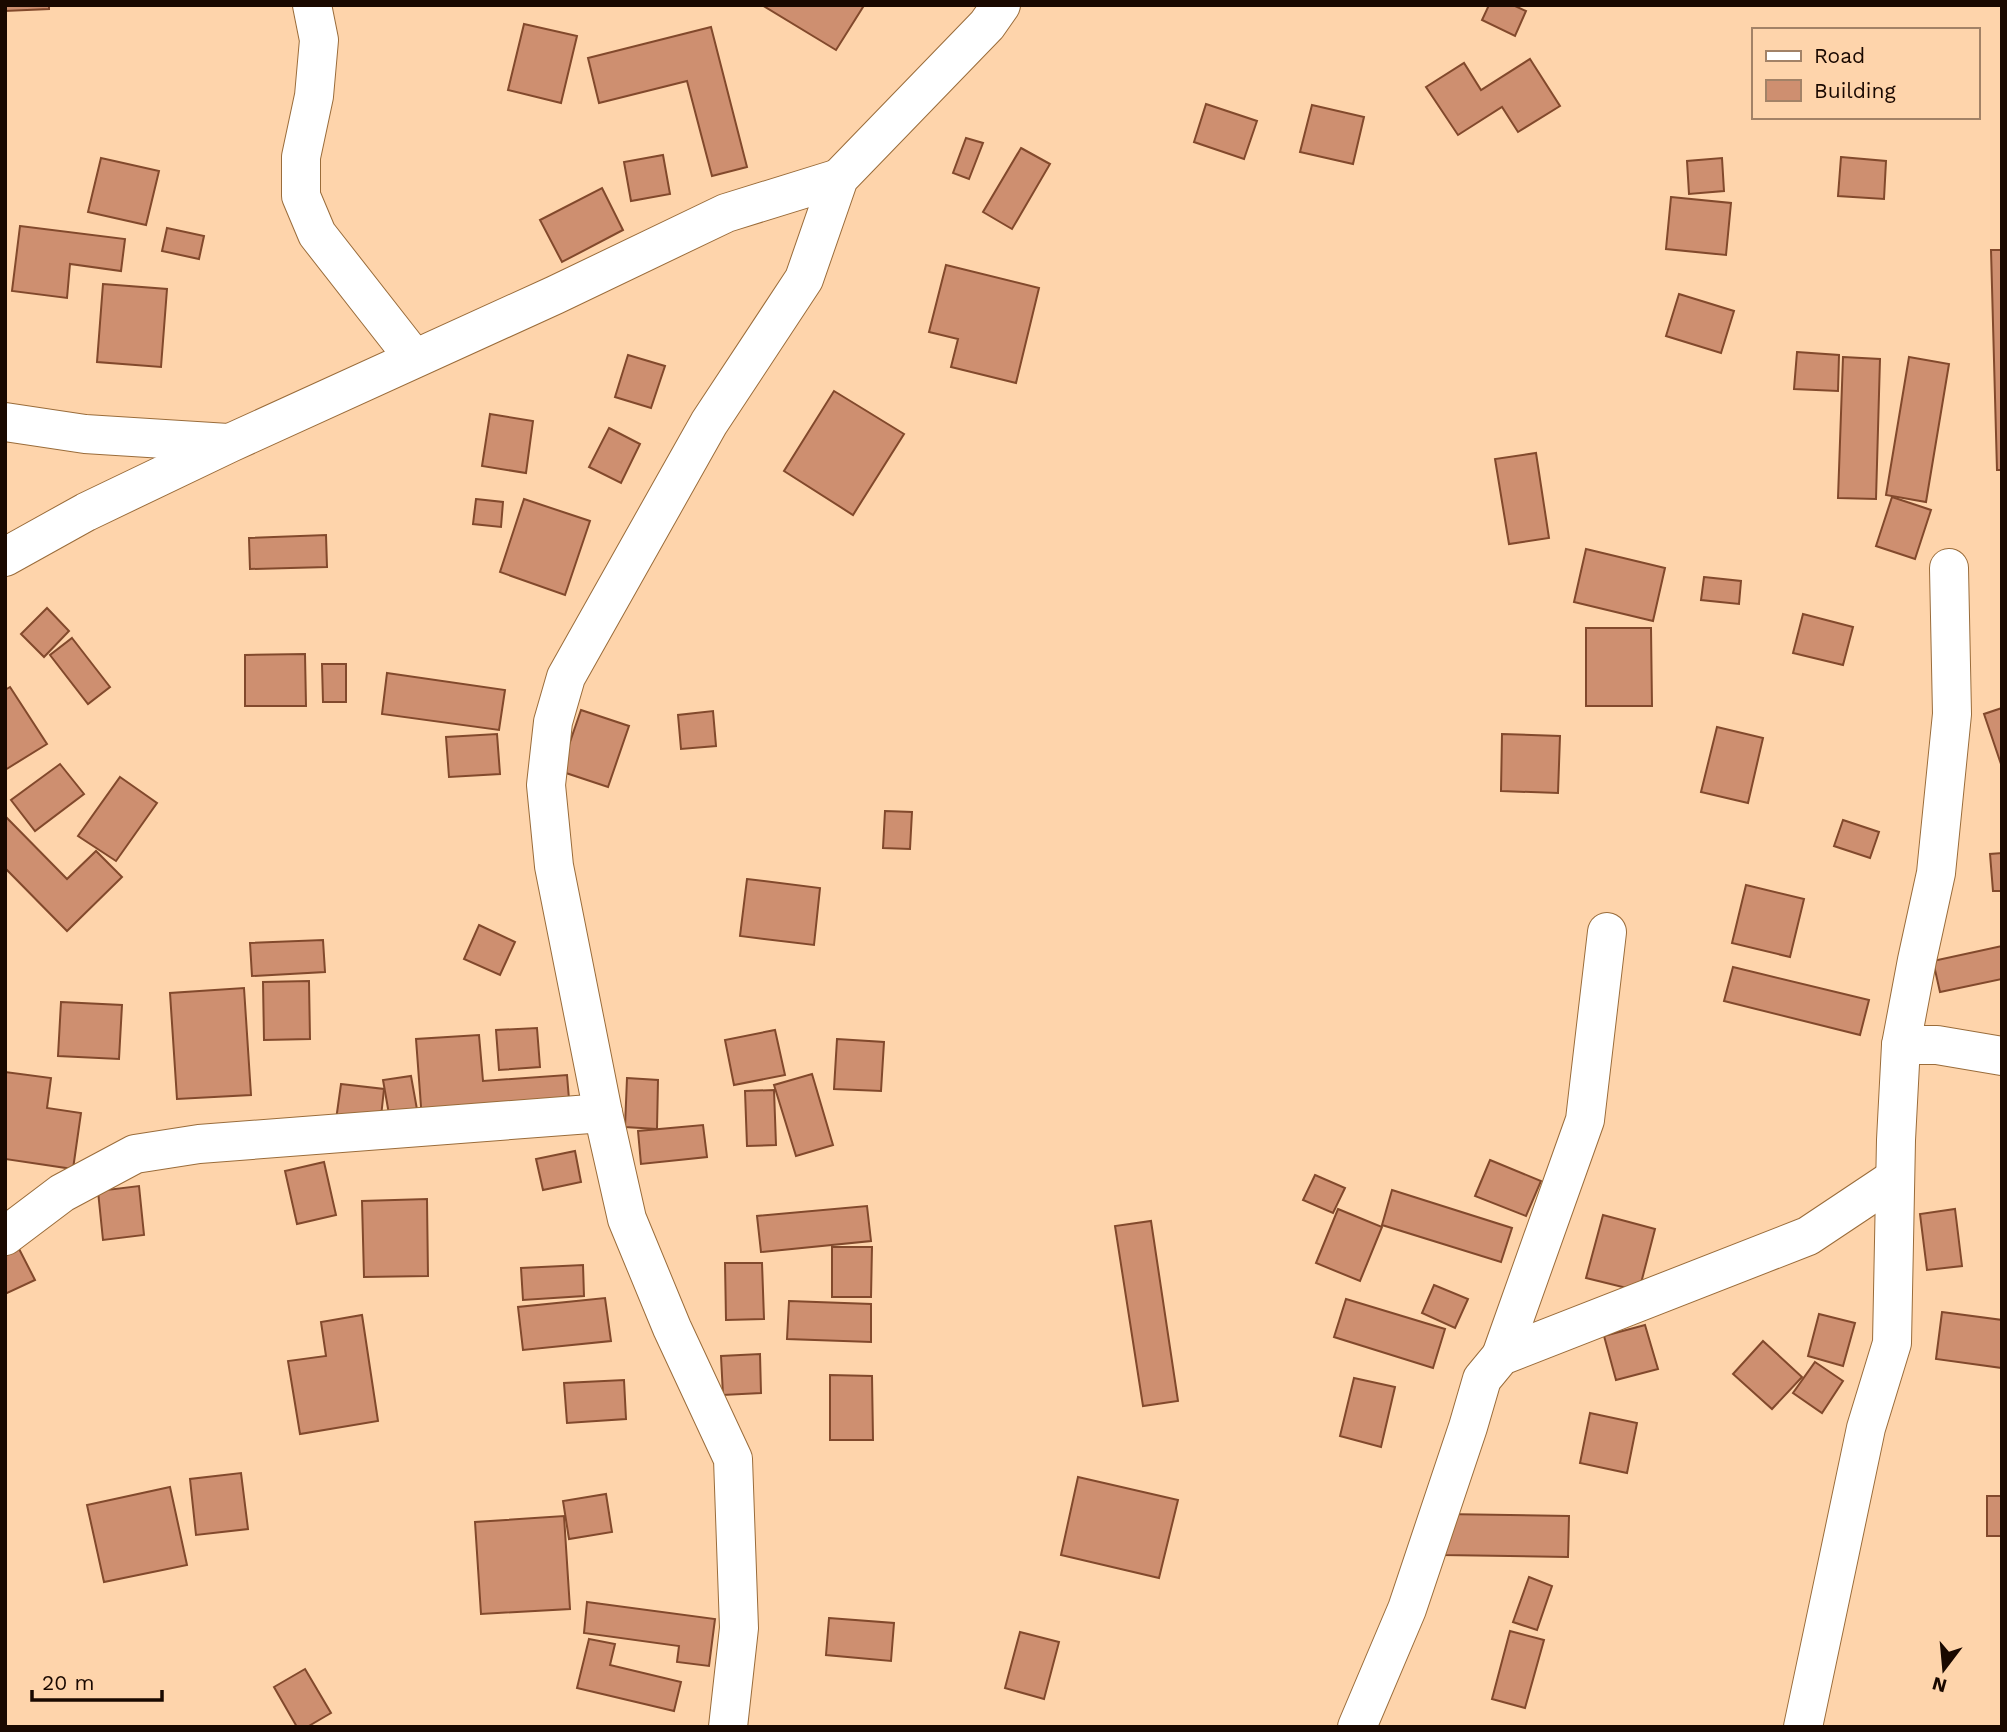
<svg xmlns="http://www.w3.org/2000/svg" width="2007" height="1732" font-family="'Work Sans',sans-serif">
<rect width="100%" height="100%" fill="#fed4ab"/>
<g fill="#ce8f70" stroke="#82492c" stroke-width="2">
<path d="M 5,5 L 49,5 L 49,9 L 5,11 Z"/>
<path d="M 762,5 L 860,5 L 863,7 L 836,50 Z"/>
<path d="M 1489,5 L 1513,5 L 1526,11 L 1515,36 L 1482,20 Z"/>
<path d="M 524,24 L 577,36 L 561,103 L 508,90 Z"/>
<path d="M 711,27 L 747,167 L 712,176 L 687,81 L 599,103 L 588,58 Z"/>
<path d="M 1530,59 L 1560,106 L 1518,132 L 1502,107 L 1458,135 L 1426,87 L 1464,63 L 1481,90 Z"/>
<path d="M 1206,104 L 1257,121 L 1244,159 L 1194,142 Z"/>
<path d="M 1312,105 L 1364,117 L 1353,164 L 1300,152 Z"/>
<path d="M 966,138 L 983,143 L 969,179 L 953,173 Z"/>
<path d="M 1021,148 L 1050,164 L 1012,229 L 983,212 Z"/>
<path d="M 663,155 L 670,194 L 631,201 L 624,162 Z"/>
<path d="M 1841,157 L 1886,161 L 1884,199 L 1838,196 Z"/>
<path d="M 101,158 L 159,171 L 146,225 L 88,212 Z"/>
<path d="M 1722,158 L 1724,191 L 1689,194 L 1687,161 Z"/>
<path d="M 602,188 L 623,230 L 562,262 L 540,220 Z"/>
<path d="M 1671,197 L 1731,203 L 1726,255 L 1666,249 Z"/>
<path d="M 20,226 L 125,239 L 121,271 L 70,264 L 67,298 L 12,291 Z"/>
<path d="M 167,228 L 204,236 L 199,259 L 162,251 Z"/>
<path d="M 1991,250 L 2002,250 L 2002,470 L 1997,470 Z"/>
<path d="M 946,265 L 1039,288 L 1016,383 L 951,367 L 958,339 L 929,332 Z"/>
<path d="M 103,284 L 167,289 L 161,367 L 97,362 Z"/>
<path d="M 1679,294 L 1734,311 L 1721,353 L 1666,336 Z"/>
<path d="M 1797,352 L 1839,355 L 1838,391 L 1794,389 Z"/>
<path d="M 628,355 L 665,366 L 651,408 L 615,397 Z"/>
<path d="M 1843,357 L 1880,359 L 1876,499 L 1838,498 Z"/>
<path d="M 1909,357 L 1949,364 L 1926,502 L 1886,495 Z"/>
<path d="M 834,391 L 904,434 L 853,515 L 784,471 Z"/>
<path d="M 490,414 L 533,421 L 526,473 L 482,466 Z"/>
<path d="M 609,428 L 640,444 L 621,483 L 589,467 Z"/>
<path d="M 1536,453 L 1549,538 L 1509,544 L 1495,459 Z"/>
<path d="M 1892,497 L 1931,510 L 1915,559 L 1876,546 Z"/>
<path d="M 476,499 L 503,502 L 501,527 L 473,524 Z"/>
<path d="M 524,499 L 590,521 L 565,595 L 500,572 Z"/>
<path d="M 326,535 L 327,567 L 250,569 L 249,538 Z"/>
<path d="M 1586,549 L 1665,568 L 1653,621 L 1574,602 Z"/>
<path d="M 1704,577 L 1741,581 L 1739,604 L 1701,600 Z"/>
<path d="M 47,608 L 69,631 L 44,657 L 21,634 Z"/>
<path d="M 1803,614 L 1853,627 L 1843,665 L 1793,653 Z"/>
<path d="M 1586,628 L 1651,628 L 1652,706 L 1586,706 Z"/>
<path d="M 72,638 L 110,687 L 88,704 L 50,655 Z"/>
<path d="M 305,654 L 306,706 L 245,706 L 245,655 Z"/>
<path d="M 322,664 L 346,664 L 346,702 L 323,702 Z"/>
<path d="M 387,673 L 505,690 L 499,730 L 382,714 Z"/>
<path d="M 10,687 L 47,744 L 5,770 L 5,690 Z"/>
<path d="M 2002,708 L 2002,767 L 1984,714 Z"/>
<path d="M 581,710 L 629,726 L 608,787 L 560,771 Z"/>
<path d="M 713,711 L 716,746 L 681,749 L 678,715 Z"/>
<path d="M 1717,727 L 1763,738 L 1748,803 L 1701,792 Z"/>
<path d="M 497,734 L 500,774 L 449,777 L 446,737 Z"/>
<path d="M 1502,734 L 1560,736 L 1558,793 L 1501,791 Z"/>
<path d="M 60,764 L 84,794 L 35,831 L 11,800 Z"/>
<path d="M 120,777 L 157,803 L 116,861 L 78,836 Z"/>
<path d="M 885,811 L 912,812 L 910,849 L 883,848 Z"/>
<path d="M 5,816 L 67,879 L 96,851 L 122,877 L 67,931 L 5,868 Z"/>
<path d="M 1843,820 L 1879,832 L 1870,858 L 1834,846 Z"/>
<path d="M 2002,853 L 2002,891 L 1993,891 L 1990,854 Z"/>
<path d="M 747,879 L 820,888 L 814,945 L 740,936 Z"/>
<path d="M 1746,885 L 1804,899 L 1790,957 L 1732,943 Z"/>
<path d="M 479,925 L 515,942 L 500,975 L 464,959 Z"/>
<path d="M 323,940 L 325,972 L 252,976 L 250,943 Z"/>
<path d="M 2002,946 L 2002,979 L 1940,992 L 1933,961 Z"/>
<path d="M 1733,967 L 1869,1000 L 1860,1035 L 1724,1001 Z"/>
<path d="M 309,981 L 310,1039 L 264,1040 L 263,982 Z"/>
<path d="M 244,988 L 251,1095 L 177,1099 L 170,993 Z"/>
<path d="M 61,1002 L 122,1005 L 119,1059 L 58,1056 Z"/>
<path d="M 537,1028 L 540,1067 L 499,1070 L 496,1030 Z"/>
<path d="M 775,1030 L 785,1075 L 734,1085 L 725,1040 Z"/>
<path d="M 479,1035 L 483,1081 L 567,1075 L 570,1111 L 422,1120 L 416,1039 Z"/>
<path d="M 837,1039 L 884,1042 L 881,1091 L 834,1089 Z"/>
<path d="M 5,1072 L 51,1078 L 47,1108 L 81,1113 L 73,1169 L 5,1159 Z"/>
<path d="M 812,1074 L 833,1145 L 796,1156 L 774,1085 Z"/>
<path d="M 411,1076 L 418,1115 L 390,1120 L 383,1080 Z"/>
<path d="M 627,1078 L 658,1080 L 657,1129 L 625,1127 Z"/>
<path d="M 341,1084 L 384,1089 L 380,1126 L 336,1120 Z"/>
<path d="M 774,1090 L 776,1145 L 747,1146 L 745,1091 Z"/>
<path d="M 703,1125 L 707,1157 L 641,1164 L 638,1131 Z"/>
<path d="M 575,1151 L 581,1182 L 543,1190 L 536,1159 Z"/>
<path d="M 1490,1160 L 1541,1181 L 1526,1216 L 1475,1196 Z"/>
<path d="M 324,1162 L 336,1215 L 297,1224 L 285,1171 Z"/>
<path d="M 1315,1175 L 1345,1188 L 1333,1213 L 1303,1200 Z"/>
<path d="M 139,1186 L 144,1235 L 103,1240 L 98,1191 Z"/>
<path d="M 1392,1190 L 1512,1228 L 1501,1262 L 1382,1225 Z"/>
<path d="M 427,1199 L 428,1276 L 364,1277 L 362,1201 Z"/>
<path d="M 867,1206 L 871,1241 L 761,1252 L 757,1216 Z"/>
<path d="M 1338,1209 L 1382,1227 L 1360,1281 L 1316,1263 Z"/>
<path d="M 1955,1209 L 1962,1266 L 1927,1270 L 1920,1214 Z"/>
<path d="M 1603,1215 L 1655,1229 L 1639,1291 L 1586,1278 Z"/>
<path d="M 1151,1221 L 1178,1401 L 1143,1406 L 1115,1226 Z"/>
<path d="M 16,1243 L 35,1280 L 5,1294 L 5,1248 Z"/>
<path d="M 832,1247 L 872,1247 L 871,1297 L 832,1297 Z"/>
<path d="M 725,1263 L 762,1263 L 764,1319 L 726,1320 Z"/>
<path d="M 583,1265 L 584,1296 L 523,1300 L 521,1268 Z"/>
<path d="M 1434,1285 L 1468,1299 L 1455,1328 L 1422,1313 Z"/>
<path d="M 605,1298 L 611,1341 L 523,1350 L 518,1307 Z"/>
<path d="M 1346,1299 L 1445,1329 L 1433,1368 L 1334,1337 Z"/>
<path d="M 789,1301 L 871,1304 L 871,1342 L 787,1339 Z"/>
<path d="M 1942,1312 L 2002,1320 L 2002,1368 L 1936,1359 Z"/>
<path d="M 1819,1314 L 1855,1323 L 1843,1366 L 1808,1356 Z"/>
<path d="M 362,1315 L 378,1421 L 300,1434 L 288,1361 L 326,1356 L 321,1322 Z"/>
<path d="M 1645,1325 L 1658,1369 L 1616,1380 L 1604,1336 Z"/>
<path d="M 1763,1341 L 1802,1377 L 1772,1409 L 1733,1374 Z"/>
<path d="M 760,1354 L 761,1393 L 723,1395 L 721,1356 Z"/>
<path d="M 1815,1362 L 1843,1381 L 1822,1413 L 1793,1393 Z"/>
<path d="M 830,1375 L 872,1376 L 873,1440 L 830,1440 Z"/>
<path d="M 1354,1378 L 1395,1387 L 1381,1447 L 1340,1436 Z"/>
<path d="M 624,1380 L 626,1419 L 567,1423 L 564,1383 Z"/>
<path d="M 1590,1413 L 1637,1423 L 1627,1473 L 1580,1463 Z"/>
<path d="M 241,1473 L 248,1529 L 196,1535 L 190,1479 Z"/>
<path d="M 1078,1477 L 1178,1500 L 1159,1578 L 1061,1555 Z"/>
<path d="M 170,1487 L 187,1565 L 104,1582 L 87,1505 Z"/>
<path d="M 606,1494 L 612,1532 L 569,1539 L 563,1501 Z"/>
<rect x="1987" y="1496" width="15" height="40"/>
<path d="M 1443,1514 L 1569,1516 L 1568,1557 L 1442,1555 Z"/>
<path d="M 564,1516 L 570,1609 L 481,1614 L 475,1522 Z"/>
<path d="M 1529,1577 L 1552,1586 L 1537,1630 L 1513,1622 Z"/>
<path d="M 587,1602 L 715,1619 L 709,1666 L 677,1662 L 679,1646 L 584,1633 Z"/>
<path d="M 829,1618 L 894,1623 L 891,1661 L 826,1655 Z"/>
<path d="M 1510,1631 L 1544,1640 L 1525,1708 L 1492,1699 Z"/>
<path d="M 1020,1632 L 1059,1642 L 1044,1699 L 1005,1688 Z"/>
<path d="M 589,1639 L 615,1644 L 610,1665 L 681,1682 L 674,1711 L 577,1688 Z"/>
<path d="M 305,1669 L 331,1713 L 307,1727 L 297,1727 L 274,1687 Z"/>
</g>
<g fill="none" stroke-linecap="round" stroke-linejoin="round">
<defs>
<g id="street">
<path d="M 312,5 L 319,40 L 314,96 L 301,157 L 301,196 L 317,234 L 414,358"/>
<path d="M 5,422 L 85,434 L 228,443"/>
<path d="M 5,557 L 86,512 L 230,443 L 555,295 L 726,213 L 839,178"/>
<path d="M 1901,1045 L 1937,1045 L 2002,1056"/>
<path d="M 5,1236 L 62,1193 L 135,1154 L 199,1144 L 603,1113"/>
<path d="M 1501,1356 L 1585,1120 L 1607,932"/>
<path d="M 728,1727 L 739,1628 L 733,1459 L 672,1328 L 627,1219 L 603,1113 L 554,866 L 546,785 L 553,722 L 566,677 L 709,423 L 804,279 L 839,178 L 987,25 L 1001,5"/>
<path d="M 1357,1727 L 1407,1609 L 1468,1427 L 1482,1379 L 1501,1356 L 1808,1236 L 1895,1178"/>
<path d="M 1803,1727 L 1866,1428 L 1892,1343 L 1896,1140 L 1901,1045 L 1917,960 L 1936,873 L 1952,714 L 1949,568"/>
</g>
</defs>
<use href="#street" stroke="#9a6c3a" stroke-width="40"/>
<use href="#street" stroke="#fff" stroke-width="38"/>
</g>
<rect width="2007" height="1732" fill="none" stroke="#190800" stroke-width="14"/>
<rect x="1752" y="28" width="228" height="91" fill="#fed4ab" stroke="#a28267" stroke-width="2"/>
<rect x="1766" y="51" width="35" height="10" fill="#ffffff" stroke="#a28267" stroke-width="2"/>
<text x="1814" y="63" font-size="21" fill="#190800">Road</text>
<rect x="1766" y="80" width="35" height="21" fill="#ce8f70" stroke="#a28267" stroke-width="2"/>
<text x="1814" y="98" font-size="21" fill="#190800">Building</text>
<g transform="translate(1944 1669) rotate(196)" stroke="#fed4ab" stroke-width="5" paint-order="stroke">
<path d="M0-5L12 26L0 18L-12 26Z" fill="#190800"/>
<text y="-10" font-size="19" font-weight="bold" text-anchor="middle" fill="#190800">N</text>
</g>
<path d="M32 1690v10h130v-10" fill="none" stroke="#190800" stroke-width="3.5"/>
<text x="42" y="1690" font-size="21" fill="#190800" stroke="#fed4ab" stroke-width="5" paint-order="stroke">20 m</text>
</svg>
